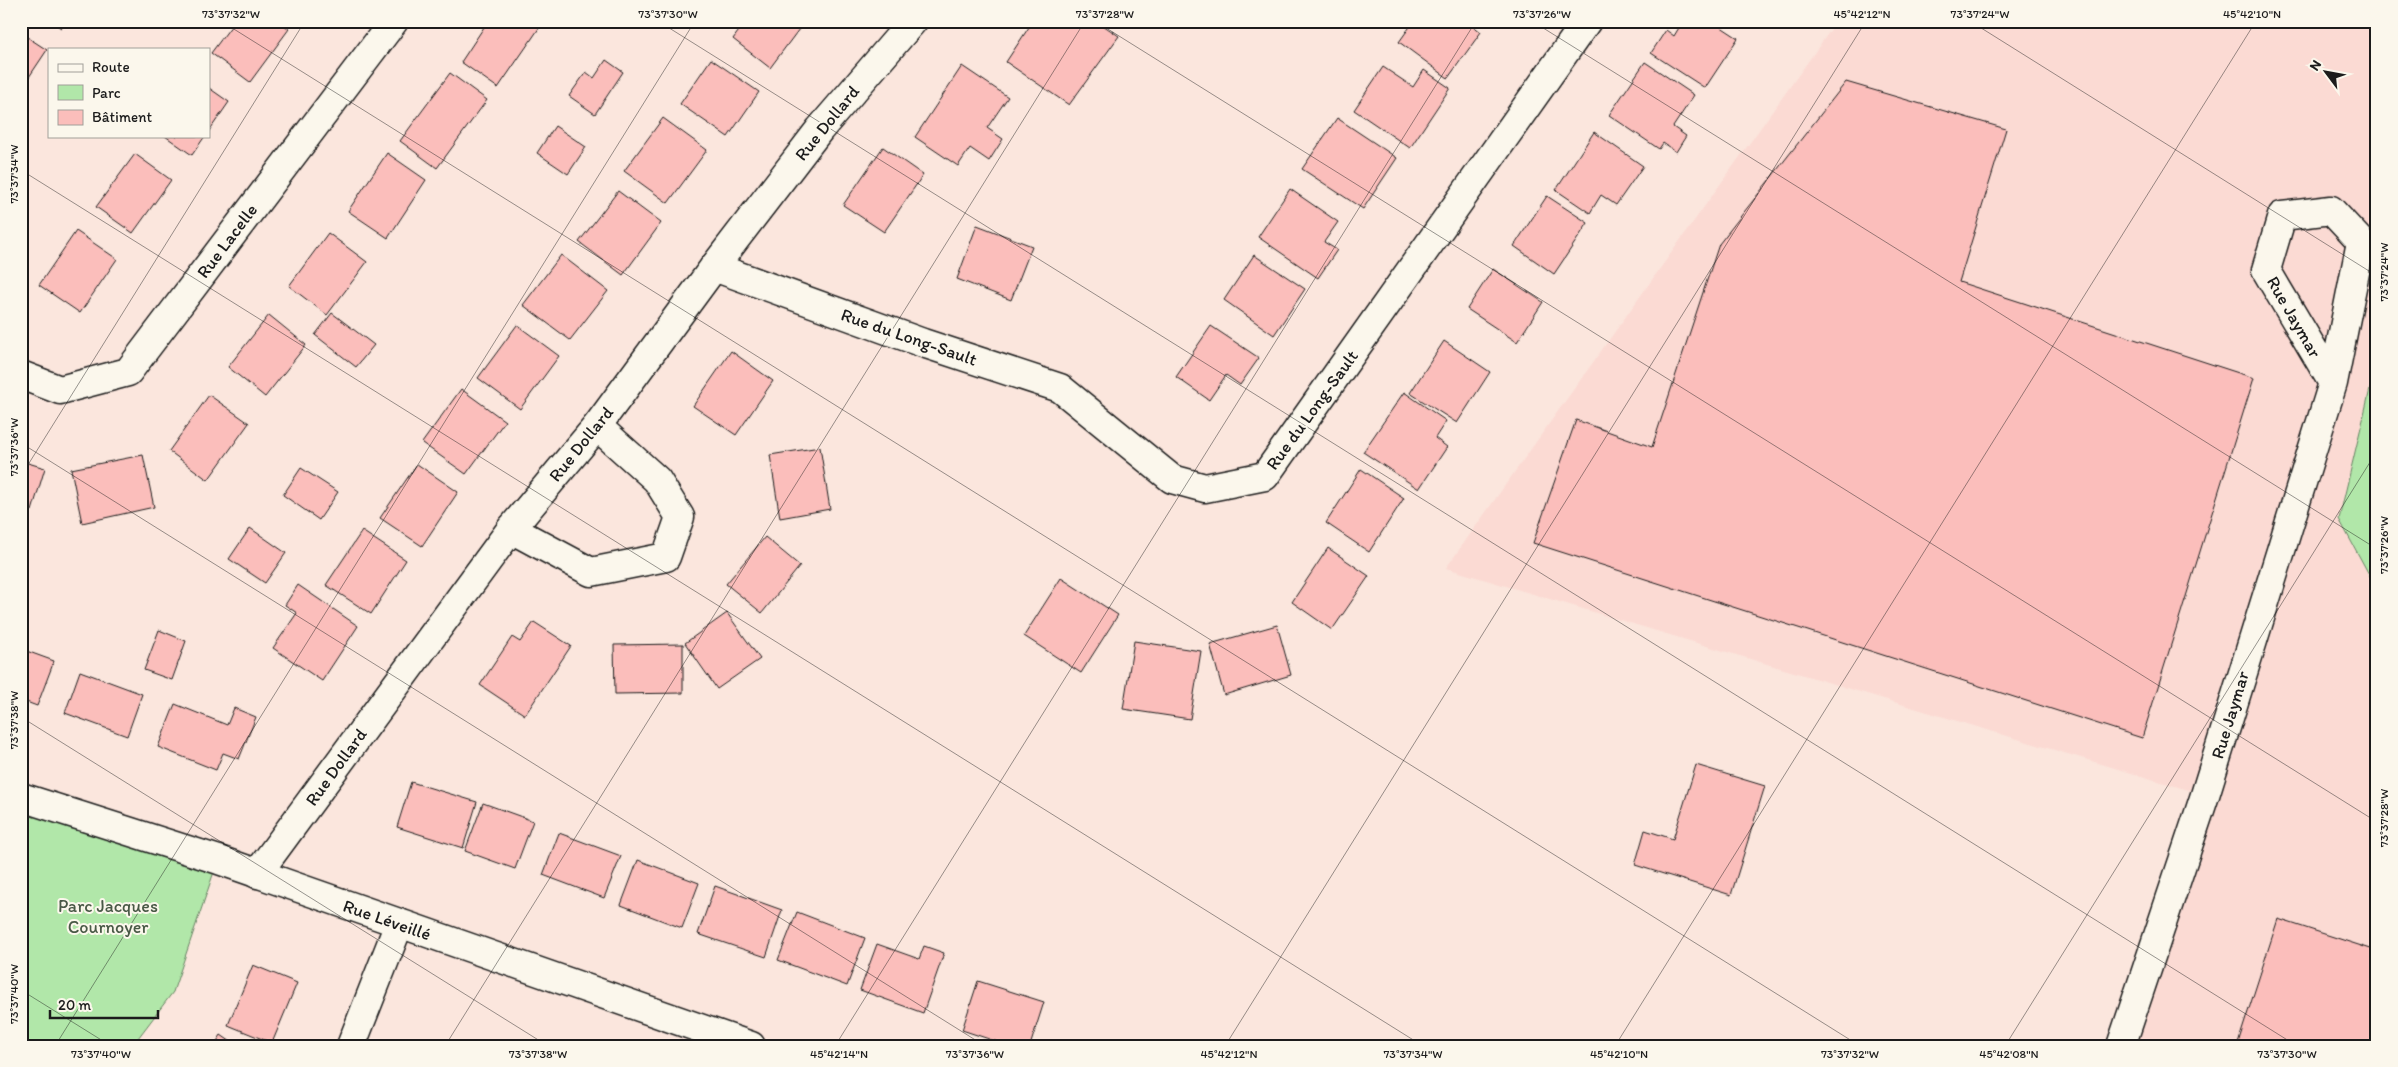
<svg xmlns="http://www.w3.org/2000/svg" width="2398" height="1067" font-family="Itim,sans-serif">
<rect width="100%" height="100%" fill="#fbe6dd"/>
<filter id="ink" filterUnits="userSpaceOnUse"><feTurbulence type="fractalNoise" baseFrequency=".02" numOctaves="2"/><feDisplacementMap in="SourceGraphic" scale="10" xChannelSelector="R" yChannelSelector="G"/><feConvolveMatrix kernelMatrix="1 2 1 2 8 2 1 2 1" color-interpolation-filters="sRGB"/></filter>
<g filter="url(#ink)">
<path fill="#fbdad3" d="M 1837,21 L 2377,21 L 2377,360 L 2339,519 L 2377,589 L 2377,1046 L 2117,1046 L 2205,795 L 1446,568 Z"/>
<g fill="#b1e7a9" stroke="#668262">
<path d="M 2377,360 L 2377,589 L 2339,519 Z"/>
<path d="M 21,797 L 218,860 L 173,992 L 132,1046 L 21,1046 Z"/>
</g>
<g fill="#fbbebb" stroke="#1c1c1c">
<path d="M 51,21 L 65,21 L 61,28 Z"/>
<path d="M 235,21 L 279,21 L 289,29 L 250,82 L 211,53 Z"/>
<path d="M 488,21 L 544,21 L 498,88 L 461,62 Z"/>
<path d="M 746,21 L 805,21 L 770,68 L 733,39 Z"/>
<path d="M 1033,21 L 1097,21 L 1119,36 L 1069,105 L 1006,62 Z"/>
<path d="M 1414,21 L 1467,21 L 1481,32 L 1448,78 L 1399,42 Z"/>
<path d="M 1683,21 L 1712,21 L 1738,38 L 1705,88 L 1651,53 L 1666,30 L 1674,36 Z"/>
<path d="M 21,33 L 47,50 L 21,89 Z"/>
<path d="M 711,59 L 759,92 L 728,137 L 680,104 Z"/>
<path d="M 606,60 L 623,72 L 595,114 L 569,96 L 586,72 L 594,78 Z"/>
<path d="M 1645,62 L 1694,95 L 1673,127 L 1686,136 L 1676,152 L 1663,143 L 1659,149 L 1609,115 Z"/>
<path d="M 962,66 L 1008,97 L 987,128 L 1003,139 L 989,161 L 970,148 L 958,166 L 915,137 Z"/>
<path d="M 1383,67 L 1413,87 L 1424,70 L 1450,88 L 1410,148 L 1354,110 Z"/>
<path d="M 450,73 L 487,100 L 437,168 L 400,141 Z"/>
<path d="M 1846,82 L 2006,129 L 1959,282 L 2254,378 L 2142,738 L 1533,543 L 1576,420 L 1652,447 L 1719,244 Z"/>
<path d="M 209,88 L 229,102 L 209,131 Z"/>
<path d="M 663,118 L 707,150 L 668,203 L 624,171 Z"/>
<path d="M 1337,118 L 1397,158 L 1363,209 L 1302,169 Z"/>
<path d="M 555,126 L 586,147 L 568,174 L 537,153 Z"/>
<path d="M 1594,132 L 1643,166 L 1616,205 L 1601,195 L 1590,213 L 1556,190 Z"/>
<path d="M 165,136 L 205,136 L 192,155 Z"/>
<path d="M 883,147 L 923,175 L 884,232 L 843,205 Z"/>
<path d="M 387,153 L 426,180 L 388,238 L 348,211 Z"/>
<path d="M 135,154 L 171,180 L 133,233 L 96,207 Z"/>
<path d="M 1290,189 L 1338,222 L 1324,242 L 1337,250 L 1318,278 L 1258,237 Z"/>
<path d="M 618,191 L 661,223 L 623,275 L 579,242 Z"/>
<path d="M 1547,196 L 1588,223 L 1554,274 L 1514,246 Z"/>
<path d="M 977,225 L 1032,246 L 1011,300 L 957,279 Z"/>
<path d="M 76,231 L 117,259 L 80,313 L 39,285 Z"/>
<path d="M 328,233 L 367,262 L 327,315 L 289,286 Z"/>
<path d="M 561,255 L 608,291 L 570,340 L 523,305 Z"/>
<path d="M 1254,255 L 1305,289 L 1274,335 L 1224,300 Z"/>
<path d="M 1493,269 L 1543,302 L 1517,342 L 1467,309 Z"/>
<path d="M 332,313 L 374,345 L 356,367 L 315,335 Z"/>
<path d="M 269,315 L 306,345 L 265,397 L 228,367 Z"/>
<path d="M 517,325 L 559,356 L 520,409 L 478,378 Z"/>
<path d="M 1211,326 L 1259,358 L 1240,385 L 1226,375 L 1209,400 L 1176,377 Z"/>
<path d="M 1444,341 L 1490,372 L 1457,423 L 1410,393 Z"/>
<path d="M 731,351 L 773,381 L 736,435 L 693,406 Z"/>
<path d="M 461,389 L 505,421 L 466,474 L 422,443 Z"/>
<path d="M 1404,392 L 1446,421 L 1435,438 L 1447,447 L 1419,489 L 1363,452 Z"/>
<path d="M 209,395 L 249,423 L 208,480 L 169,451 Z"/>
<path d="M 820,447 L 830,509 L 780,518 L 770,455 Z"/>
<path d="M 143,455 L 154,507 L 82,523 L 71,469 Z"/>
<path d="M 21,461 L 45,468 L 32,511 L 21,507 Z"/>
<path d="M 417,464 L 458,492 L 422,546 L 380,518 Z"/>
<path d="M 301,468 L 338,492 L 319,520 L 283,495 Z"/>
<path d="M 1361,469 L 1404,498 L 1369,552 L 1326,523 Z"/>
<path d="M 250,528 L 286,553 L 265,583 L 229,559 Z"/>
<path d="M 362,531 L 406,560 L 371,614 L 326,585 Z"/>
<path d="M 765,537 L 800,566 L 762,613 L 726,584 Z"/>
<path d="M 1328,548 L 1369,576 L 1332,630 L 1292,602 Z"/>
<path d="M 1061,578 L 1118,615 L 1081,673 L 1024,636 Z"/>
<path d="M 298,585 L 358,626 L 322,681 L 273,648 L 297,613 L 285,605 Z"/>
<path d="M 727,613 L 760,659 L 717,689 L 685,643 Z"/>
<path d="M 534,622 L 571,646 L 525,715 L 480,685 L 512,637 L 520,642 Z"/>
<path d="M 1277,625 L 1291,675 L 1224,695 L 1210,644 Z"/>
<path d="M 159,630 L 186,641 L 172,680 L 144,670 Z"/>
<path d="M 1134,641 L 1201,651 L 1190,719 L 1123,709 Z"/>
<path d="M 683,644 L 683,693 L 615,694 L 614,645 Z"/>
<path d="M 21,649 L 54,661 L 37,706 L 21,700 Z"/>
<path d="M 80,671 L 142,694 L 127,736 L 65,713 Z"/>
<path d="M 175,704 L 227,725 L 234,708 L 256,717 L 239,759 L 223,753 L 216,770 L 158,747 Z"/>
<path d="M 1696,765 L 1765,786 L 1731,895 L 1635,865 L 1645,830 L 1673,839 Z"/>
<path d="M 411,782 L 477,802 L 463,848 L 397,827 Z"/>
<path d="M 483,803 L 533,821 L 515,869 L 465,851 Z"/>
<path d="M 559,833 L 621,856 L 604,898 L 543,875 Z"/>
<path d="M 638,860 L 699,883 L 682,928 L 621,905 Z"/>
<path d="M 715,886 L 782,910 L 766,957 L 698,934 Z"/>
<path d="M 797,912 L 865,938 L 847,986 L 778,960 Z"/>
<path d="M 2278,919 L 2377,951 L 2377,1046 L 2237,1046 Z"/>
<path d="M 877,944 L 919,959 L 924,946 L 944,953 L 923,1013 L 860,990 Z"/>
<path d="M 253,965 L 297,983 L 272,1043 L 228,1025 Z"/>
<path d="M 978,981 L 1044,1002 L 1030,1046 L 1010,1046 L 962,1030 Z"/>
<path d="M 221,1035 L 237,1046 L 214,1046 Z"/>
</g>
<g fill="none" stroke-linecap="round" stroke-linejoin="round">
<defs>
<g id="street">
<path d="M 714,267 L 923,343 L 1060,388 L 1172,479 L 1205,488 L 1265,476 L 1587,21"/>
<path d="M 21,375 L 60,390 L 128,372 L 394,21"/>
<path d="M 511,529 L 591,572 L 666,557 L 680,517 L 657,480 L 597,426"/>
<path d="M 21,797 L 219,860 L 751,1046"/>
<path d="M 257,874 L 511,529 L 597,426 L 714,267 L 820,129 L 913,21"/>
<path d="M 351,1046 L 399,924"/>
<path d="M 2121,1046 L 2205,795 L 2333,383 L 2361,242 L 2331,210 L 2282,216 L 2266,270 L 2333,383"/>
</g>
</defs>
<use href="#street" stroke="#1c1c1c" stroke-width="31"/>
<use href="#street" stroke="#fbf7ec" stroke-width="28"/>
</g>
</g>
<path fill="none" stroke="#1c1c1c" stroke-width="1" stroke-opacity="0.45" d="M 221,21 L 1860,1046M 658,21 L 2297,1046M 1095,21 L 2377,822M 1532,21 L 2377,549M 1970,21 L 2377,276M 21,170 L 1423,1046M 21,443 L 985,1046M 21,476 L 305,21M 21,717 L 548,1046M 21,990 L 111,1046M 55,1046 L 695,21M 445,1046 L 1085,21M 835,1046 L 1476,21M 1225,1046 L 1866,21M 1615,1046 L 2256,21M 2005,1046 L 2377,451"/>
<g text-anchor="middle" stroke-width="4" stroke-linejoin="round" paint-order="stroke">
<g font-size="18" fill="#1c1c1c" stroke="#fbf7ec">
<text transform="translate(827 123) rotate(-51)" y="6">Rue Dollard</text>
<text transform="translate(227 241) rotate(-53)" y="6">Rue Lacelle</text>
<text transform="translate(2294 317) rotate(60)" y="6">Rue Jaymar</text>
<text transform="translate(909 337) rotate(19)" y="6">Rue du Long-Sault</text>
<text transform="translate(1312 410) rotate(-54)" y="6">Rue du Long-Sault</text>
<text transform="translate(581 444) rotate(-51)" y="6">Rue Dollard</text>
<text transform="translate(2230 715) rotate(-73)" y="6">Rue Jaymar</text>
<text transform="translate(336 767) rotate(-54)" y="6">Rue Dollard</text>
<text transform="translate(387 920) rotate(19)" y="6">Rue Léveillé</text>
</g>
<g font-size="18" fill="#495946" stroke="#fbf7ec">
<text x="108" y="912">Parc Jacques<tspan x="108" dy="21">Cournoyer</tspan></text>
</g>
</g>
<rect width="2398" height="1067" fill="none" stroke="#fbf7ec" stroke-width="55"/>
<rect x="48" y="48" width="162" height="90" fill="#fbf7ec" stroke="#a29f99"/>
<rect x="58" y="64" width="25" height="8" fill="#fbf7ec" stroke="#a29f99"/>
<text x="92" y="72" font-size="15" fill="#1c1c1c">Route</text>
<rect x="58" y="85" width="25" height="15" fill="#b1e7a9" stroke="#a29f99"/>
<text x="92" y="98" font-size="15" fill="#1c1c1c">Parc</text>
<rect x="58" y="110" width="25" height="15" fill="#fbbebb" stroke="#a29f99"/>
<text x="92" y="122" font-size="15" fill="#1c1c1c">Bâtiment</text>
<g transform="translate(2326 72) rotate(302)" stroke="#fbf7ec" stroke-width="4" paint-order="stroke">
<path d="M0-4L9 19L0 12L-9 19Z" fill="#1c1c1c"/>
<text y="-8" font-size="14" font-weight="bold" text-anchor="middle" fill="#1c1c1c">N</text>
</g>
<path d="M50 1010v8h108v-8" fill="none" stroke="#1c1c1c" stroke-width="2.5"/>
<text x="58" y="1010" font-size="15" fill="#1c1c1c" stroke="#fbf7ec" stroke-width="4" paint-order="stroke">20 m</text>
<rect x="28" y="28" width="2342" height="1012" fill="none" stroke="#1c1c1c" stroke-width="2"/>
<g font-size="12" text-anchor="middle" fill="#1c1c1c">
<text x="231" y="18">73°37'32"W</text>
<text x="668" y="18">73°37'30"W</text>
<text x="1105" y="18">73°37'28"W</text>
<text x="1542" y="18">73°37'26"W</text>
<text x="1862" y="18">45°42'12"N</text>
<text x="1980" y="18">73°37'24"W</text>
<text x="2252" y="18">45°42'10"N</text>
<text transform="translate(14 174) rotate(-90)" y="4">73°37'34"W</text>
<text transform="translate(2384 272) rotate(-90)" y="4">73°37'24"W</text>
<text transform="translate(14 447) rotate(-90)" y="4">73°37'36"W</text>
<text transform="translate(2384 545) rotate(-90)" y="4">73°37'26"W</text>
<text transform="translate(14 720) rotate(-90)" y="4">73°37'38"W</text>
<text transform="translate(2384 818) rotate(-90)" y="4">73°37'28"W</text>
<text transform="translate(14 994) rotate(-90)" y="4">73°37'40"W</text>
<text x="101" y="1058">73°37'40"W</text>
<text x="538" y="1058">73°37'38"W</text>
<text x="839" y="1058">45°42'14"N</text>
<text x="975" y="1058">73°37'36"W</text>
<text x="1229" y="1058">45°42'12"N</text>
<text x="1413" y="1058">73°37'34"W</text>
<text x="1619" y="1058">45°42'10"N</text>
<text x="1850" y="1058">73°37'32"W</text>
<text x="2009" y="1058">45°42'08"N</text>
<text x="2287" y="1058">73°37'30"W</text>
</g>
</svg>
